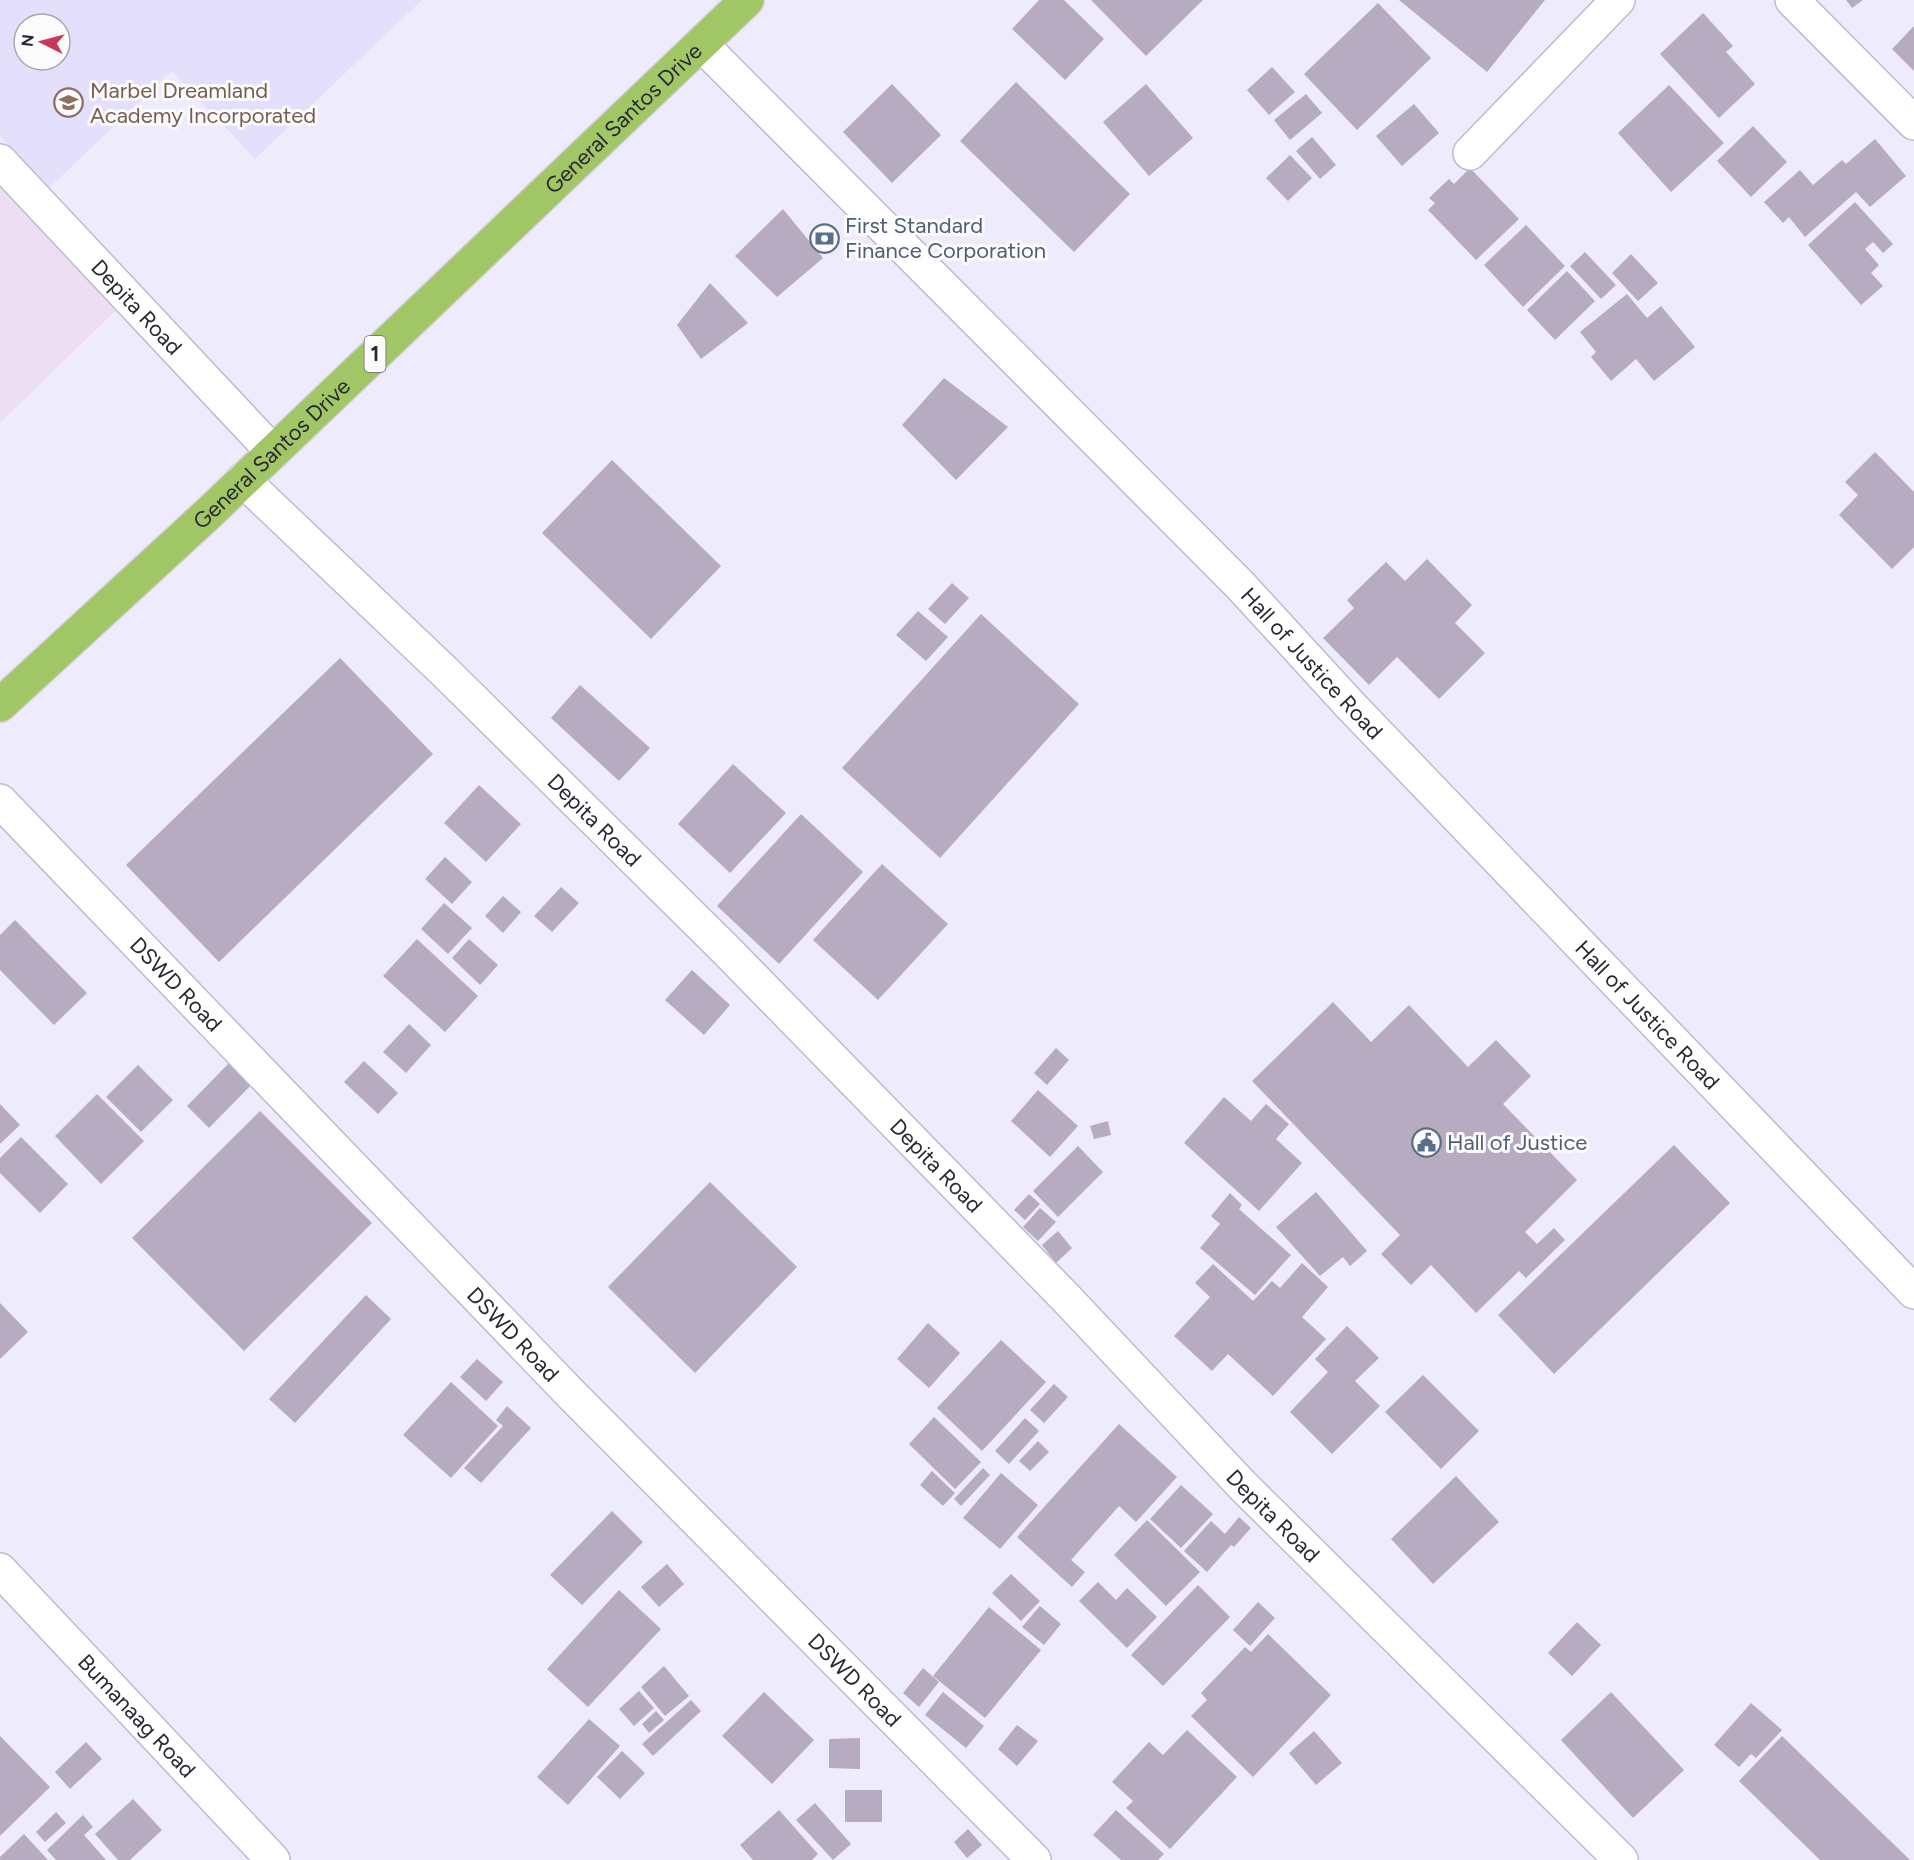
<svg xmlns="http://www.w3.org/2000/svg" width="1914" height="1860" font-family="Figtree,sans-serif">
<rect width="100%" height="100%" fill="#eeecfc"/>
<path fill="#eedef1" d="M 0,184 L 117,309 L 0,423 Z"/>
<path fill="#e4e0fb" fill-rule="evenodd" d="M 0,0 L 422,0 L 255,159 L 172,71 L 49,188 L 0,136 ZM 24,24 L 60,24 L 60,60 L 24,60 Z"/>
<g fill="#b7abc2">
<path d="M 1039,0 L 1064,0 L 1104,39 L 1065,80 L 1012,29 Z"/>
<path d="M 1091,0 L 1203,0 L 1146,56 Z"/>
<path d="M 1399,0 L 1545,0 L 1487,72 Z"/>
<path d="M 1846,0 L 1863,0 L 1852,8 Z"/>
<path d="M 1378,3 L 1431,58 L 1357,130 L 1304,74 Z"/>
<path d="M 1703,13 L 1733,46 L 1726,52 L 1755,84 L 1719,118 L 1660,54 Z"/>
<path d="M 1914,26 L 1914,71 L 1892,49 Z"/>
<path d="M 1272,67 L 1295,92 L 1269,115 L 1247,90 Z"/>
<path d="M 1016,82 L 1130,194 L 1074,252 L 960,141 Z"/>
<path d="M 892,84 L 941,135 L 892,183 L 843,132 Z"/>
<path d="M 1146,84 L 1193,138 L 1149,176 L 1103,122 Z"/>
<path d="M 1669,85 L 1724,143 L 1671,192 L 1618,133 Z"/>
<path d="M 1306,94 L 1322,113 L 1290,140 L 1274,120 Z"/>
<path d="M 1414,104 L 1439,133 L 1402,166 L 1376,136 Z"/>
<path d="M 1753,126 L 1787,162 L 1751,197 L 1717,161 Z"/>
<path d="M 1312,137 L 1336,165 L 1320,179 L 1296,151 Z"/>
<path d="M 1875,139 L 1906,176 L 1870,207 L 1856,192 L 1805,237 L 1789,217 L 1783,223 L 1764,202 L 1800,170 L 1813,185 L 1842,160 L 1846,164 Z"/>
<path d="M 1290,155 L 1312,178 L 1288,201 L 1266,178 Z"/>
<path d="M 1470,168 L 1519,219 L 1476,260 L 1428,210 L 1435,203 L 1429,198 L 1449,179 L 1454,184 Z"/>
<path d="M 1855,202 L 1893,244 L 1883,253 L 1873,242 L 1865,249 L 1879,265 L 1871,273 L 1883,286 L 1861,305 L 1808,245 Z"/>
<path d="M 783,209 L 823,258 L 777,297 L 735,256 Z"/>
<path d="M 1526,225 L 1565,266 L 1523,307 L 1484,265 Z"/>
<path d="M 1585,252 L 1616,285 L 1601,299 L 1570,266 Z"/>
<path d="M 1631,254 L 1658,283 L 1638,301 L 1612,273 Z"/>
<path d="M 1567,271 L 1595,301 L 1555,340 L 1527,310 Z"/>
<path d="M 710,283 L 748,323 L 701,359 L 677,325 Z"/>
<path d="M 1627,294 L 1647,318 L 1661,306 L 1695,347 L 1654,381 L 1636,359 L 1611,381 L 1591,357 L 1596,352 L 1580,332 Z"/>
<path d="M 944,378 L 1008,427 L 956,480 L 902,425 Z"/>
<path d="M 1875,452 L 1914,492 L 1914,547 L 1892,569 L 1839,515 L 1858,495 L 1845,482 Z"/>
<path d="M 612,460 L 721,566 L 651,639 L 542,533 Z"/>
<path d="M 1427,559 L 1472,605 L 1455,623 L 1485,653 L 1439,699 L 1397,657 L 1369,685 L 1323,638 L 1354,608 L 1347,600 L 1386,562 L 1405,581 Z"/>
<path d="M 952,583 L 969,598 L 945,624 L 928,609 Z"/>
<path d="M 918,611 L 948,637 L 926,661 L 896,635 Z"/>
<path d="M 981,614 L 1079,704 L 940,858 L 842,768 Z"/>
<path d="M 340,658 L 433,754 L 219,962 L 126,865 Z"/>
<path d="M 580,685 L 650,748 L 619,781 L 551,718 Z"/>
<path d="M 733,764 L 786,813 L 730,873 L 678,824 Z"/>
<path d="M 479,785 L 521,824 L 486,862 L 444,823 Z"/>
<path d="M 801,814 L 863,872 L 779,964 L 717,906 Z"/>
<path d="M 445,857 L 472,882 L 452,904 L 425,879 Z"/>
<path d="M 882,864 L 948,924 L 878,1000 L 813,940 Z"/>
<path d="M 561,887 L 579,903 L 552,932 L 534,916 Z"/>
<path d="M 503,896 L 521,912 L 503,933 L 485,916 Z"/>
<path d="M 444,903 L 472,928 L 448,954 L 421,929 Z"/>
<path d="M 15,920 L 87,993 L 54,1025 L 0,970 L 0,935 Z"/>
<path d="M 417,939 L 478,996 L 445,1032 L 383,976 Z"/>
<path d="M 469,939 L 498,965 L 480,985 L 452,958 Z"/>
<path d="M 692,970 L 730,1005 L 704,1035 L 665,1000 Z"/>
<path d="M 1333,1002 L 1371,1042 L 1409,1005 L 1468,1067 L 1496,1040 L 1531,1076 L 1503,1104 L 1577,1180 L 1525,1232 L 1537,1244 L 1554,1228 L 1565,1240 L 1526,1278 L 1519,1271 L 1476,1313 L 1431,1265 L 1411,1285 L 1381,1254 L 1400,1235 L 1252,1081 Z"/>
<path d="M 409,1024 L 431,1045 L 406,1073 L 383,1052 Z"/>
<path d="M 1056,1048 L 1069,1060 L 1047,1085 L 1034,1073 Z"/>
<path d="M 232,1060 L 254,1082 L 209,1128 L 187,1106 Z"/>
<path d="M 364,1061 L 398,1093 L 378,1114 L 344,1082 Z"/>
<path d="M 138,1065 L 173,1100 L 141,1132 L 106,1097 Z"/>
<path d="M 1038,1090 L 1078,1126 L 1050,1157 L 1011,1121 Z"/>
<path d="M 97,1094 L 144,1141 L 101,1184 L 55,1136 Z"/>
<path d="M 1224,1097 L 1251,1121 L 1266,1104 L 1289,1124 L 1276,1139 L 1302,1163 L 1259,1211 L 1184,1143 Z"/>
<path d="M 0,1104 L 20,1125 L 0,1144 Z"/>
<path d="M 260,1111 L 372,1223 L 244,1351 L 132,1238 Z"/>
<path d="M 1108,1121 L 1111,1135 L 1094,1139 L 1090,1126 Z"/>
<path d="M 21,1137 L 68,1184 L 40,1213 L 0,1173 L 0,1158 Z"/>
<path d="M 1674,1145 L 1730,1203 L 1554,1374 L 1498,1315 Z"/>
<path d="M 1078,1146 L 1103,1172 L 1058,1217 L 1033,1191 Z"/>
<path d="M 710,1182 L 797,1267 L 695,1373 L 608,1287 Z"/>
<path d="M 1316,1192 L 1367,1251 L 1350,1266 L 1343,1257 L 1320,1276 L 1276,1227 Z"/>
<path d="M 1230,1193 L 1242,1205 L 1239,1209 L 1291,1255 L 1255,1295 L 1200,1248 L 1220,1224 L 1211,1216 Z"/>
<path d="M 1029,1194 L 1040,1204 L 1025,1220 L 1014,1210 Z"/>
<path d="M 1040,1208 L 1056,1222 L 1038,1241 L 1023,1227 Z"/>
<path d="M 1058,1231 L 1072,1248 L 1056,1263 L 1042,1245 Z"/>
<path d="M 1302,1263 L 1328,1287 L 1302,1317 L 1326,1339 L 1273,1396 L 1228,1354 L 1212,1371 L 1174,1336 L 1210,1297 L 1195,1283 L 1213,1264 L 1253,1301 L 1272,1281 L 1280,1288 Z"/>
<path d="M 366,1295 L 391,1319 L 295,1423 L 269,1399 Z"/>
<path d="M 0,1303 L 28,1332 L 0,1359 Z"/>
<path d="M 928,1323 L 960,1353 L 929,1388 L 897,1359 Z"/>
<path d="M 1347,1326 L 1379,1358 L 1355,1381 L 1380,1406 L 1332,1454 L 1290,1412 L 1328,1372 L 1315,1359 Z"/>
<path d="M 1001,1340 L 1046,1382 L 982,1451 L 937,1408 Z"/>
<path d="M 477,1359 L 503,1382 L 486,1401 L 460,1377 Z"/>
<path d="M 1423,1375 L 1479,1431 L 1441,1469 L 1385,1412 Z"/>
<path d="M 451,1382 L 498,1426 L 451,1478 L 403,1435 Z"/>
<path d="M 1054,1384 L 1068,1397 L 1044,1423 L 1030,1410 Z"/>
<path d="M 507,1406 L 531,1428 L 481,1483 L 464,1468 L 503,1426 L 496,1420 Z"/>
<path d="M 934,1417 L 981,1462 L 955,1489 L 909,1444 Z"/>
<path d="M 1025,1418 L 1039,1431 L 1009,1464 L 995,1451 Z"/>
<path d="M 1119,1424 L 1177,1477 L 1136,1522 L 1119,1506 L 1071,1560 L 1085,1572 L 1072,1587 L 1017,1537 Z"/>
<path d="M 1038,1441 L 1049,1452 L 1030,1471 L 1019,1461 Z"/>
<path d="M 983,1468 L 990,1475 L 961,1506 L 954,1499 Z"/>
<path d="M 932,1471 L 955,1493 L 943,1506 L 920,1485 Z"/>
<path d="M 1001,1473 L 1038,1505 L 1000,1549 L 963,1518 Z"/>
<path d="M 1456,1476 L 1499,1522 L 1433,1584 L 1391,1539 Z"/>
<path d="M 1181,1485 L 1213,1514 L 1181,1548 L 1150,1519 Z"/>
<path d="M 612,1511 L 643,1542 L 582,1605 L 550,1575 Z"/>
<path d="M 1239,1517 L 1251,1528 L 1234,1547 L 1231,1545 L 1207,1572 L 1184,1551 L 1211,1521 L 1225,1534 Z"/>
<path d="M 1147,1520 L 1200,1572 L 1166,1606 L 1114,1555 Z"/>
<path d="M 667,1564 L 684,1584 L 659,1607 L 641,1587 Z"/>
<path d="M 1011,1574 L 1040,1601 L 1021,1621 L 992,1593 Z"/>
<path d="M 1098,1582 L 1116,1600 L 1127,1588 L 1157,1617 L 1127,1648 L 1079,1601 Z"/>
<path d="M 1198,1585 L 1230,1617 L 1163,1686 L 1131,1655 Z"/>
<path d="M 619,1590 L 661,1629 L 588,1707 L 547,1669 Z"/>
<path d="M 1258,1602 L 1275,1618 L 1250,1646 L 1233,1630 Z"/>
<path d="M 1040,1606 L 1061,1624 L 1044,1645 L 1022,1627 Z"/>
<path d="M 989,1607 L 1041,1650 L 985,1718 L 933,1676 Z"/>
<path d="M 1577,1622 L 1601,1645 L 1572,1676 L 1548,1653 Z"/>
<path d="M 1268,1634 L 1331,1695 L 1253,1777 L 1191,1716 L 1207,1700 L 1201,1693 L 1245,1647 L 1251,1652 Z"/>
<path d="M 664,1666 L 689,1696 L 665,1716 L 641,1687 Z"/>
<path d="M 923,1668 L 939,1682 L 919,1707 L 903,1693 Z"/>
<path d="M 639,1691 L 654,1708 L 634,1726 L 619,1709 Z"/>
<path d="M 764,1692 L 814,1740 L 772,1784 L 722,1736 Z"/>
<path d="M 943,1692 L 984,1726 L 966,1748 L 925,1715 Z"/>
<path d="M 1611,1692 L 1684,1770 L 1633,1818 L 1561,1740 Z"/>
<path d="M 691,1700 L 701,1711 L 653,1756 L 642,1744 Z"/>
<path d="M 1751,1703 L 1782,1730 L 1756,1758 L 1751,1754 L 1739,1767 L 1714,1745 Z"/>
<path d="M 656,1711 L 664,1720 L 649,1733 L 642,1724 Z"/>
<path d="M 589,1719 L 620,1746 L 568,1805 L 537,1777 Z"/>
<path d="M 1017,1725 L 1038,1741 L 1017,1766 L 998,1749 Z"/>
<path d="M 1187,1730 L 1237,1777 L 1170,1849 L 1126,1808 L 1133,1801 L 1112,1782 L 1149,1742 L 1163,1755 Z"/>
<path d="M 1314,1731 L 1342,1763 L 1316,1785 L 1289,1753 Z"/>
<path d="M 0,1736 L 50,1787 L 0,1836 Z"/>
<path d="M 1782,1736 L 1910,1860 L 1820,1860 L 1739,1781 Z"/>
<path d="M 860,1738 L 860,1769 L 829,1768 L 829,1739 Z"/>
<path d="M 86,1742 L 102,1759 L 70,1789 L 55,1772 Z"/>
<path d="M 622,1751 L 645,1773 L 620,1799 L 597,1777 Z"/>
<rect x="845" y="1790" width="37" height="32"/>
<path d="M 133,1799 L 162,1830 L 130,1860 L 118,1860 L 95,1834 Z"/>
<path d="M 815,1803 L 851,1844 L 833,1860 L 796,1820 Z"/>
<path d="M 779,1810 L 818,1854 L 812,1860 L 753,1860 L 740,1845 Z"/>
<path d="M 1116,1810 L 1164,1854 L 1158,1860 L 1121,1860 L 1093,1835 Z"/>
<path d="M 56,1812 L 66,1823 L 45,1842 L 36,1832 Z"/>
<path d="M 83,1815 L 93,1827 L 84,1835 L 106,1860 L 56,1860 L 47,1850 Z"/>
<path d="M 968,1829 L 982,1845 L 967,1858 L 954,1842 Z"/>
<path d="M 24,1834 L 48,1860 L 0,1860 L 0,1857 Z"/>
</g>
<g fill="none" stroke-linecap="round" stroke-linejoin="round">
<defs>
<g id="street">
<path d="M 1792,0 L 1914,123"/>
<path id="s1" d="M 701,44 L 1240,585 L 1351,706 L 1914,1292"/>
<path d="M 1470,153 L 1618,0"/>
<path id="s2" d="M 0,801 L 570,1393 L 1034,1860"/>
<path id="s3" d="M 0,1570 L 273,1860"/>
</g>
<g id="secondary">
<path id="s4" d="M 0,161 L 273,452"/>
<path id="s5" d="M 243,480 L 446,673 L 727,951 L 1066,1298 L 1243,1486 L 1621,1860"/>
</g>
<g id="highway">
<path id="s6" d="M 0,705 L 209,513 L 747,0"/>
</g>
</defs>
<use href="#street" stroke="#bdbad2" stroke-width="36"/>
<use href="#secondary" stroke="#bdbad2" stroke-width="36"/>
<use href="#highway" stroke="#d0d0d2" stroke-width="36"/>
<use href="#street" stroke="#fff" stroke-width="33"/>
<use href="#secondary" stroke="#fff" stroke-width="33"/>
<use href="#highway" stroke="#a0c666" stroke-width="33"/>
</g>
<defs>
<symbol id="school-ring" viewBox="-11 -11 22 22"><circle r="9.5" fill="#fbfbfb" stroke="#8d6e63" stroke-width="1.5"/><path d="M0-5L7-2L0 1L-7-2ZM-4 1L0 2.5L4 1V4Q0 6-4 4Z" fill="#8d6e63"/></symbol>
<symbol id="bank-ring" viewBox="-11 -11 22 22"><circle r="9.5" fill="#fbfbfb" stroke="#5c6f8a" stroke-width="1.5"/><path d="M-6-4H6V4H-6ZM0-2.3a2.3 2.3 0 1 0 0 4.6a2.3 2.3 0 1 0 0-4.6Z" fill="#5c6f8a"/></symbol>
<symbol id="civic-ring" viewBox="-11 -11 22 22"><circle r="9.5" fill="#fbfbfb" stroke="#5c6f8a" stroke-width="1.5"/><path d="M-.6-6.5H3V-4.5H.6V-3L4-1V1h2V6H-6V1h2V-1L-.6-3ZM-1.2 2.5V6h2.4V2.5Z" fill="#5c6f8a"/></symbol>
</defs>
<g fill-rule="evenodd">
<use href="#school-ring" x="52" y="86" width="33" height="33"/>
<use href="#bank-ring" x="808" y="222" width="33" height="33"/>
<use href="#civic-ring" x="1410" y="1126" width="33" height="33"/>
</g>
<g text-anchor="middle" stroke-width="6" stroke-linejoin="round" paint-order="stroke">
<rect fill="#fbfbfb" stroke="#69676e" stroke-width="1.5" x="364.5" y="336" width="21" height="36" rx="4.5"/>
<g font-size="21" font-weight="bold" fill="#2a2832">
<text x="375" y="361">1</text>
</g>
<g font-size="22" fill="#785e54" stroke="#fbfbfb" text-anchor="start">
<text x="90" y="98">Marbel Dreamland<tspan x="90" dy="25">Academy Incorporated</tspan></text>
</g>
<g font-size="22" fill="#2a2832" stroke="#fbfbfb">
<text dy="8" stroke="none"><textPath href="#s6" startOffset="856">General Santos Drive</textPath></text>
<text dy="8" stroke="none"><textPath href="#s4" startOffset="200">Depita Road</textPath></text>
<text dy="8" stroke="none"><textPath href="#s6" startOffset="370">General Santos Drive</textPath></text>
<text dy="8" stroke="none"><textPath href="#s1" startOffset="870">Hall of Justice Road</textPath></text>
<text dy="8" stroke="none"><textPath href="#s5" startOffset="489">Depita Road</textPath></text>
<text dy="8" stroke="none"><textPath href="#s2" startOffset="254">DSWD Road</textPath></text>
<text dy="8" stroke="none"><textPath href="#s1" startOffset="1356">Hall of Justice Road</textPath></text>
<text dy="8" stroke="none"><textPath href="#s5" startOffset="975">Depita Road</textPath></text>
<text dy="8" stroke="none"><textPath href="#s2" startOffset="740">DSWD Road</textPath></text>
<text dy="8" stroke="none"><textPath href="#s5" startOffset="1461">Depita Road</textPath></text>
<text dy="8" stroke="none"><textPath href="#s2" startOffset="1226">DSWD Road</textPath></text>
<text dy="8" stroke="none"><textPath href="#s3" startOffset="200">Bumanaag Road</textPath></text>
</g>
<g font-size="22" fill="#4e5e75" stroke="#fbfbfb" text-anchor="start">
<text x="845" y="233">First Standard<tspan x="845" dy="25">Finance Corporation</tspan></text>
<text x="1447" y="1150">Hall of Justice</text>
</g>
</g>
<g transform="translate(42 42) rotate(276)"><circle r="28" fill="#fbfbfb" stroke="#a7a7ab" stroke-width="1.5"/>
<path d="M0-4.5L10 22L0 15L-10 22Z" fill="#c8385b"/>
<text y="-9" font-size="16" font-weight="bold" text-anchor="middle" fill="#2a2832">N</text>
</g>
</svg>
